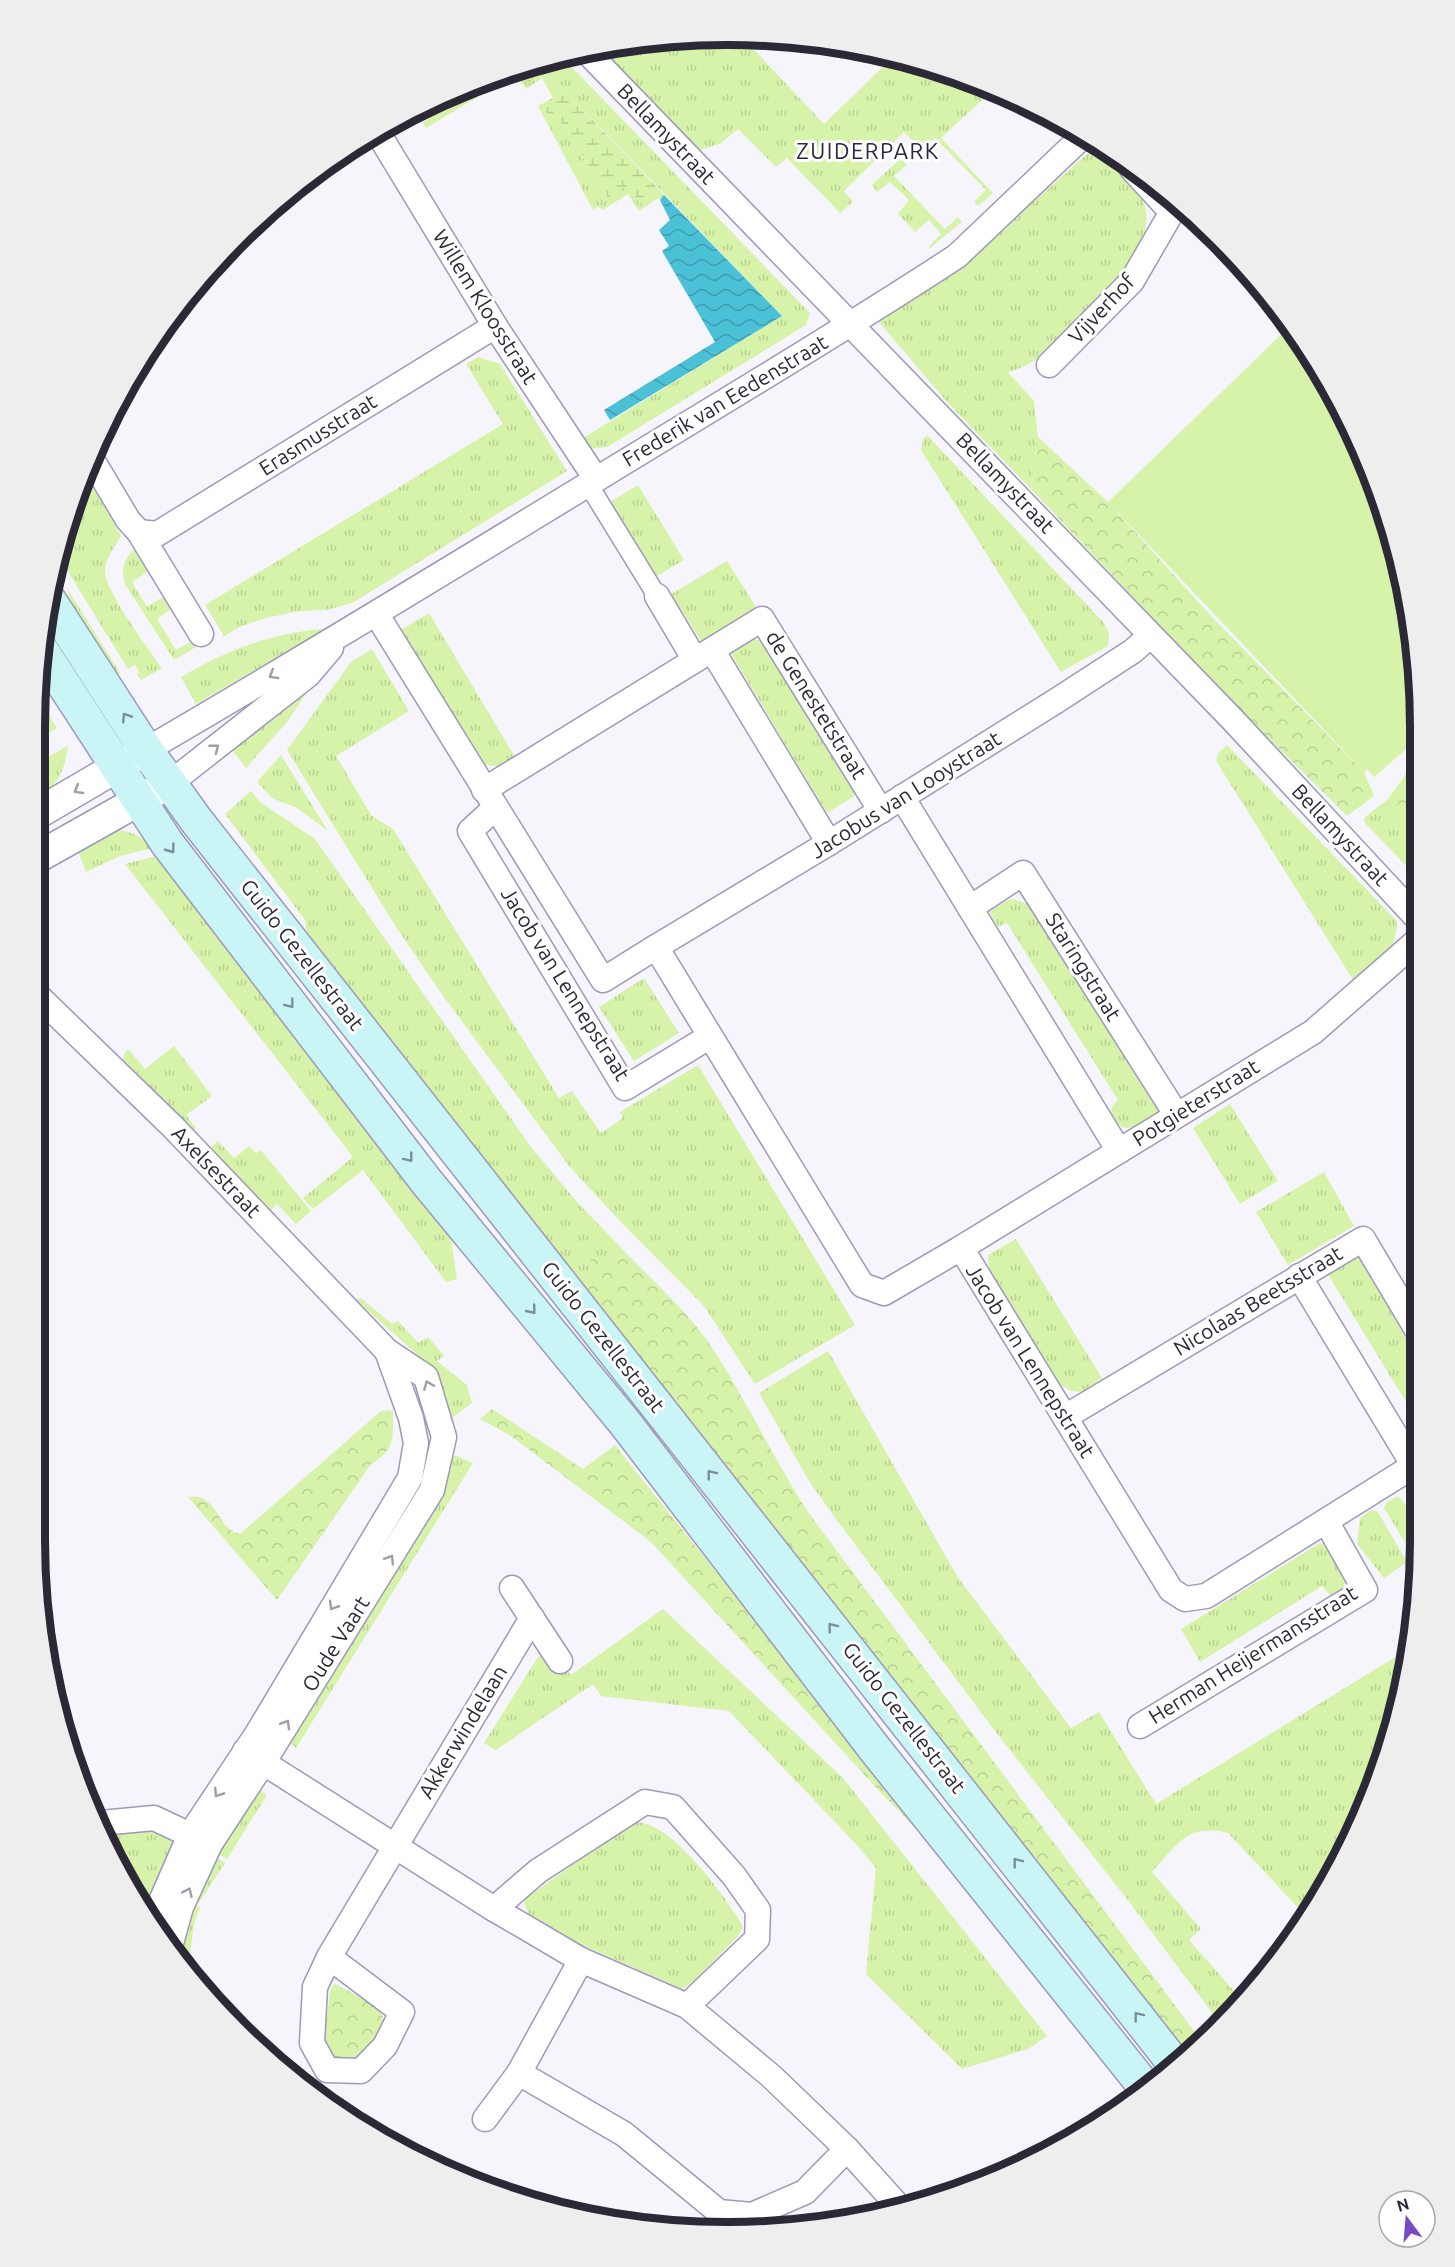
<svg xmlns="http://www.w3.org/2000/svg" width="1455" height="2267" font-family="Ubuntu,sans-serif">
<defs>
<pattern id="grass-tufts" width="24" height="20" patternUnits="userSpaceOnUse" patternTransform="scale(1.5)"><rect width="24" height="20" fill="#d6f3a9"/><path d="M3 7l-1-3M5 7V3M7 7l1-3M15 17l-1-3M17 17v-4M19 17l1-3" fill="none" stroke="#b8d092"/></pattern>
<pattern id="forest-crowns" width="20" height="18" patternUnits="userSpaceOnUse" patternTransform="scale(1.5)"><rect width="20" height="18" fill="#d6f3a9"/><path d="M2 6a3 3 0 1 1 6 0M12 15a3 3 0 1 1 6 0" fill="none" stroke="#b8d092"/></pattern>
<pattern id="wetland-marsh" width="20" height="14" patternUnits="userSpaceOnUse" patternTransform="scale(1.5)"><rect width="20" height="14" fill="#d6f3a9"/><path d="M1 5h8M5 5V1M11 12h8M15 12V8" fill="none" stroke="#b8d092"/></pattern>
<pattern id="water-waves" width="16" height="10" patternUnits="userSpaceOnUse" patternTransform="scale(1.5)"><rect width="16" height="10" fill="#4bc1d7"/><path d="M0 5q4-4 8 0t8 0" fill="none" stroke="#3f9daf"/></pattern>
</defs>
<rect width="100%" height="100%" fill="#f6f5fc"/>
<g fill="url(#grass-tufts)">
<path d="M 682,36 L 743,38 L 824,124 L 892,58 L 950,71 L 993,90 L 941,138 L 993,193 L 978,206 L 974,202 L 986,190 L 935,138 L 922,150 L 904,132 L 844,191 L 853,202 L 840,213 L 787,158 L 776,167 L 738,129 L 720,144 L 697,151 L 600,49 Z"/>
<path d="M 561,56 L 810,313 L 806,325 L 607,447 L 589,449 L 583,438 L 782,316 L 537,62 Z"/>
<path d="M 520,69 L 528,82 L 543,73 L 560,99 L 545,109 L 561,122 L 607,197 L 628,185 L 640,204 L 655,194 L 658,198 L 639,211 L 628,194 L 603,210 L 598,206 L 593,210 L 538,106 L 553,98 L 542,78 L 526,89 L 516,74 L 426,128 L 423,122 L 489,85 L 488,81 Z"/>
<path d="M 1094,148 C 1113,166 1141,185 1146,211 C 1147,218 1146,228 1144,234 C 1136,263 1073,330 1048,351 C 1037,361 1022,368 1008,372 L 1034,401 L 1038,437 L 1031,489 L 947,402 L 878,321 L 957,270 Z"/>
<path d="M 899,160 L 903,161 L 907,165 L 894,176 L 945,229 L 958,217 L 962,222 L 930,248 L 929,246 L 941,234 L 929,220 L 915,232 L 898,214 L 909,200 L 890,182 L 877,192 L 872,185 Z"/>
<path d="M 478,357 L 500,364 L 567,471 L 352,603 L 326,610 L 299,611 L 266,618 L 242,626 L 224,636 L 205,605 L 503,424 L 466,364 Z"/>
<path d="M 927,435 L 1104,623 L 1109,634 L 1108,646 L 1061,672 L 921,450 L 923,439 Z"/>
<path d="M 87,477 L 121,536 C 115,547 106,557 105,570 C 104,590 149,649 162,668 L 141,680 L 137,674 L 140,673 L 135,665 L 128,669 L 59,557 C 64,537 70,488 87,477 Z"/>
<path d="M 638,485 L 684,560 L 650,580 L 605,505 Z"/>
<path d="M 136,548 L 155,567 L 132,582 L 147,607 L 171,592 L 174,604 L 171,609 L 157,619 L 176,650 L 208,632 L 211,638 L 174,660 L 125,584 C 121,568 123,559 136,548 Z"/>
<path d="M 727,561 L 756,607 L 701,641 L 671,594 Z"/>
<path d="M 67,588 L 120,673 L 113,677 L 76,620 Z"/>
<path d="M 429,613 L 515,757 L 500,767 L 482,764 L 399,631 Z"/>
<path d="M 322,629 L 322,631 L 196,704 L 181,677 C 228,650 268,634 322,629 Z"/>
<path d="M 749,638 L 764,641 L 859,793 L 829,812 L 825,810 L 729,650 Z"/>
<path d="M 372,649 L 409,711 L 336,756 L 371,815 L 393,829 L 559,1098 L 572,1091 L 601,1133 L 623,1118 L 620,1112 L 698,1065 L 855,1325 L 755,1384 L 704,1306 L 614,1215 L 569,1166 L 441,993 L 396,927 L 287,750 L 351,662 Z"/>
<path d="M 309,679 L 313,683 L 288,721 L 246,768 L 232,750 Z"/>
<path d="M 40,701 L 57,728 L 40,739 Z"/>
<path d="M 1227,745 L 1397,921 C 1397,954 1378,964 1355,983 L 1216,761 L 1219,752 Z"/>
<path d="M 68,746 C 64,773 59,780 40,800 L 40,761 Z"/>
<path d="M 281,755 L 328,831 L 297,808 L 272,798 L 257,782 Z"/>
<path d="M 251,791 L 260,802 L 315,839 L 531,1147 L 577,1202 L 630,1257 L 591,1259 L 585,1291 L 308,939 L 305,920 L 225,814 Z"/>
<path d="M 1388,799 L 1395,820 L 1418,810 L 1418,878 L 1364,822 L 1365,817 Z"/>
<path d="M 106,829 C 126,830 139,833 152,848 L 120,856 L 86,872 L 77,849 Z"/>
<path d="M 161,855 L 451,1240 L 457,1279 L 446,1282 L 363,1170 L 313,1209 L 303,1198 L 353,1157 L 125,864 Z"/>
<path d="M 1013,899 L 1029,904 L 1161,1114 C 1147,1121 1128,1137 1115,1121 C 1111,1116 1111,1112 1112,1106 L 1118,1100 L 1007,923 L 998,927 L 989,912 L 1004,902 Z"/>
<path d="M 644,978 L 679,1033 L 634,1061 L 599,1007 Z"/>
<path d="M 174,1046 L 212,1096 L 186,1115 L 196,1128 L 193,1131 L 123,1059 L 125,1052 L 129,1050 L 145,1069 Z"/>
<path d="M 1230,1104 L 1278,1181 L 1240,1204 L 1193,1128 Z"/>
<path d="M 218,1141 L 234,1158 L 249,1146 L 256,1153 L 261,1150 L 311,1211 L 296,1224 L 277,1204 L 269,1212 L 211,1147 Z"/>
<path d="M 1324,1172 L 1354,1226 L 1288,1265 L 1256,1212 Z"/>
<path d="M 1016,1239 L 1102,1378 L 1082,1392 L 1071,1391 L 1061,1385 L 989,1269 L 988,1255 Z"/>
<path d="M 1357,1248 L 1416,1345 L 1416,1418 L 1324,1268 Z"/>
<path d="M 358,1298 L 362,1299 L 392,1324 L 398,1321 L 418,1343 L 428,1337 L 444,1356 L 437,1361 L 467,1385 L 472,1403 L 449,1420 L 431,1367 L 356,1300 Z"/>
<path d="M 828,1351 L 957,1576 L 1071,1728 L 1099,1712 L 1156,1804 L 1410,1648 L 1368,1805 L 1327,1886 L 1306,1916 L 1228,1833 C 1187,1823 1177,1845 1152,1872 L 1201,1929 L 1189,1940 L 1243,2001 L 1219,2022 L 1127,1899 L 1001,1739 L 833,1515 L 809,1481 L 759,1393 Z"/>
<path d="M 451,1454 L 473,1463 L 296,1748 L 282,1738 Z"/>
<path d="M 1398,1496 L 1415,1516 L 1415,1559 L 1384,1508 L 1387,1502 Z"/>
<path d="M 1371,1510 L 1378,1512 L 1407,1562 L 1384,1578 L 1357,1544 L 1360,1518 Z"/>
<path d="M 1320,1543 L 1331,1547 L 1346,1579 L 1341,1596 L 1334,1600 L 1322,1586 L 1200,1662 L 1181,1629 Z"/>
<path d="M 663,1609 L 843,1778 L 1047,2036 L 1028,2049 L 962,2069 L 866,1974 L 876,1868 L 857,1845 L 729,1711 L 601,1696 L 593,1684 L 496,1750 L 484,1743 L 538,1657 L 542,1654 L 554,1674 L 565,1668 L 571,1675 Z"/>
<path d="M 258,1789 L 267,1795 L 227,1859 L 212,1850 Z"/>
<path d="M 637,1822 C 674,1824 723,1895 742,1924 L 742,1928 L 738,1936 L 695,1980 L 682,1989 L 580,1944 L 529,1914 L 524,1903 L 526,1898 L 608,1840 Z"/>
<path d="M 154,1825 L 166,1831 L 176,1847 L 148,1917 L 105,1830 Z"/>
<path d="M 210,1853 L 225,1863 L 199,1903 L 189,1899 Z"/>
<path d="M 186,1902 L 200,1907 L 194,1924 L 188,1969 L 172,1950 Z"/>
</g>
<g fill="url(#forest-crowns)">
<path d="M 1038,437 L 1108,502 L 1211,616 L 1364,772 L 1374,796 L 1347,816 L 1231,701 L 1031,489 Z"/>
<path d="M 1419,765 L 1418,810 L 1395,820 L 1388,799 L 1407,773 Z"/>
<path d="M 630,1257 C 658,1286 691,1315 713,1349 C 747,1402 774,1459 808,1512 L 1200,2039 L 1186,2051 L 1094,1938 L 585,1291 L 591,1259 Z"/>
<path d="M 492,1409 L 583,1469 L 615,1445 L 941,1854 L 882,1794 L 651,1542 L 511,1436 L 480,1419 Z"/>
<path d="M 388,1410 L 393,1412 C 393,1438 395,1450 371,1464 L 277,1600 L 188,1497 C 217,1491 218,1531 240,1534 L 381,1411 Z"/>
<path d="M 336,1984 C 387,2013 402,2013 355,2063 L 333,2059 L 323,2047 L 330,1992 L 333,1985 Z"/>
</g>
<path fill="url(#wetland-marsh)" d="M 537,62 L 664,195 L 660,200 L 655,194 L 640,204 L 628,185 L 608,198 L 561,122 L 551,119 L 544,109 L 559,99 L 543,73 L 528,83 L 520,69 Z"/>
<path fill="#d6f3a9" d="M 1290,326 L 1349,421 L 1397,548 L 1419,683 L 1419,738 L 1374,777 L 1367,769 L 1364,772 L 1108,502 Z"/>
<path fill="url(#water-waves)" d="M 664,195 L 782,316 L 610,420 L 604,410 L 715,342 L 662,251 L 669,246 L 659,230 L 670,220 L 660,200 Z"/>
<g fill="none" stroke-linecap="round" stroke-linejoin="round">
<defs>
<path id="pedestrian" d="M 588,484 L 657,596"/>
<g id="minor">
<path d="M 587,52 L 1232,719 L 1418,919"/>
<path d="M 378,133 L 495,326 L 596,479"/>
<path d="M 1132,169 L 1165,205"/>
<path d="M 1049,365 L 1132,281 L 1169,217"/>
<path d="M 91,458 L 128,520 L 139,532 L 201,634"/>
<path d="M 139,532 L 157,534 L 495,326"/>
<path d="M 657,596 L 695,660"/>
<path d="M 377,615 L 603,980 L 656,947 L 862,1285 L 884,1293 L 961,1248 L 1171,1590 L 1185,1599 L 1206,1596 L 1415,1465"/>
<path d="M 712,650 L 829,843"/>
<path d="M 146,750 C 296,663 444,572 592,482 C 714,407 837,335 957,256 L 1084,135"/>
<path d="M 169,784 L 308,675 L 331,648"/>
<path d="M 484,790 L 762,619 L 881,811"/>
<path d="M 902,797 L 1119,1151"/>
<path d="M 495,808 L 470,831 L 625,1088 L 709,1037"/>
<path d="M 970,908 L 1023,873 L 1176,1114"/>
<path d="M 656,947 L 829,843 L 1056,701 L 1133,651 L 1150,636"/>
<path d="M 40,998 L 173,1127 L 387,1351 L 426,1377 L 444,1437 L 432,1490 L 263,1763 L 210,1844 L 181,1907 L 170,1947"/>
<path d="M 961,1248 L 1313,1032 L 1418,940"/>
<path d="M 1299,1276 L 1414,1466"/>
<path d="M 1065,1417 L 1363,1239 L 1416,1328"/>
<path d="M 512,1588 L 560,1661"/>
<path d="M 1140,1726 L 1365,1590 L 1326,1521"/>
<path d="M 245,1751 L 494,1909 L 581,1960 L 687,2006 L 771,2076 L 847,2149 L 902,2210"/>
<path d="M 101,1823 L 154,1818 L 205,1842"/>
<path d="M 494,1909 L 538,1871 L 645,1802 L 673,1807 L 734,1876 L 758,1910 L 757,1939 L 687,2006"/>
<path d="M 154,1927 L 162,1899 L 190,1835 L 257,1734 L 410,1478 L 416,1443 L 411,1418 L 387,1351"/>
<path d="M 329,1957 L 402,2012 L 385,2046 L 361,2071 L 327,2070 L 312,2043 L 315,1987 L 329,1957 L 532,1618"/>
<path d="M 519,2073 L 624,2134 L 719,2212 L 752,2215 L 805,2192 L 847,2149"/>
<path d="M 485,2119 L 519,2073 L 581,1960"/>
</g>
<g id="tertiary">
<path d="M 40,812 L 139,754"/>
<path d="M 40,856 L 161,788"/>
</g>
<g id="secondary">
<path d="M 49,600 L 146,750 L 196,820 L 1173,2062"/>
<path d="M 40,648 L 167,843 L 426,1181 L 625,1423 L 874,1748 L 1145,2087"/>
</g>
</defs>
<use href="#pedestrian" stroke="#9e99bb" stroke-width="21"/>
<use href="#minor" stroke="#9e99bb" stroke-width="27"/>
<use href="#tertiary" stroke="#9e99bb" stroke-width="33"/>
<use href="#secondary" stroke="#9e99bb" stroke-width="36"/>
<use href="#pedestrian" stroke="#fff" stroke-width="18"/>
<use href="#minor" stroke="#fff" stroke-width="24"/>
<use href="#tertiary" stroke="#fff" stroke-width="30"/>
<use href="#secondary" stroke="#c9f5f7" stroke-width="33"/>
</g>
<defs><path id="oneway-chevron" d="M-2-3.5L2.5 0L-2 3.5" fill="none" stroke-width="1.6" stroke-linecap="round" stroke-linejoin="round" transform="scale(1.5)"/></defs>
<g stroke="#a09fa5">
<use href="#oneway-chevron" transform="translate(273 675) rotate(149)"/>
<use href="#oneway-chevron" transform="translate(215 748) rotate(-38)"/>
<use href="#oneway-chevron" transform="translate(78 790) rotate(149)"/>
<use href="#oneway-chevron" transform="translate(428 1385) rotate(-112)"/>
<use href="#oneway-chevron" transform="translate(390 1559) rotate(-58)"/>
<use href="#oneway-chevron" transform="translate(333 1606) rotate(121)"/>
<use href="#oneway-chevron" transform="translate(286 1724) rotate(-59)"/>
<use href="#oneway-chevron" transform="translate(218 1793) rotate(123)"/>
<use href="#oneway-chevron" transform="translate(188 1892) rotate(-65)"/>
</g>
<g stroke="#7a8f96">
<use href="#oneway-chevron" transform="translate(126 717) rotate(-123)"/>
<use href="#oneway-chevron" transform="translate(171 849) rotate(53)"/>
<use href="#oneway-chevron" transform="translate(290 1004) rotate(52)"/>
<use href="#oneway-chevron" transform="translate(409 1158) rotate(52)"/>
<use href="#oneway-chevron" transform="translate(532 1310) rotate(51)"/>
<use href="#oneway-chevron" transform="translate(711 1474) rotate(-128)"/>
<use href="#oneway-chevron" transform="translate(832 1627) rotate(-128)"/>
<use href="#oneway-chevron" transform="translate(1017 1862) rotate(-128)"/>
<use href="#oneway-chevron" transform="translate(1138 2016) rotate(-128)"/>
</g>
<g text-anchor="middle" stroke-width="6" stroke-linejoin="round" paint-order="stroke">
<g font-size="21" fill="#2b2936" stroke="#fff">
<text transform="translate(666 134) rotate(46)" y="7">Bellamystraat</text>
<text transform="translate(485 307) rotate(58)" y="7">Willem Kloosstraat</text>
<text transform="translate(1102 309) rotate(-47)" y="7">Vijverhof</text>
<text transform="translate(725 401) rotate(-31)" y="7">Frederik van Eedenstraat</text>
<text transform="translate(318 435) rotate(-32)" y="7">Erasmusstraat</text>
<text transform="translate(1005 483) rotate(46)" y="7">Bellamystraat</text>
<text transform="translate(816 705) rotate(58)" y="7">de Genestetstraat</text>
<text transform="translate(906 795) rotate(-32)" y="7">Jacobus van Looystraat</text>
<text transform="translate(1340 835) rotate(47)" y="7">Bellamystraat</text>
<text transform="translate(302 955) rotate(52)" y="7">Guido Gezellestraat</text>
<text transform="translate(1083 967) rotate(58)" y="7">Staringstraat</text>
<text transform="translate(565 984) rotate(58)" y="7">Jacob van Lennepstraat</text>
<text transform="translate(1196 1103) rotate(-32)" y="7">Potgieterstraat</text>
<text transform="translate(216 1172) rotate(46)" y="7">Axelsestraat</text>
<text transform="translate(1258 1301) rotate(-31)" y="7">Nicolaas Beetsstraat</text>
<text transform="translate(603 1337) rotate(52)" y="7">Guido Gezellestraat</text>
<text transform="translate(1030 1361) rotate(58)" y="7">Jacob van Lennepstraat</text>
<text transform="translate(336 1644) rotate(-58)" y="7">Oude Vaart</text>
<text transform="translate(1253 1655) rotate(-32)" y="7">Herman Heijermansstraat</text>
<text transform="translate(904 1718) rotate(52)" y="7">Guido Gezellestraat</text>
<text transform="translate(463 1732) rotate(-59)" y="7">Akkerwindelaan</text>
</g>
<g font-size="22" letter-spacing="1.5" fill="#2b2641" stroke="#fff">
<text x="868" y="159">ZUIDERPARK</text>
</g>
</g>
<path d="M0 0H1455V2267H0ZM727 45H728A682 682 0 0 1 1410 727V1540A682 682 0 0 1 728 2222H727A682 682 0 0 1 45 1540V727A682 682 0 0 1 727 45Z" fill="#eeeeef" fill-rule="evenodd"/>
<path fill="none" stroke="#2b2936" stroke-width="8" d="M727 45H728A682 682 0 0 1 1410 727V1540A682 682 0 0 1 728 2222H727A682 682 0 0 1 45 1540V727A682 682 0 0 1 727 45Z"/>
<g transform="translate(1407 2219) rotate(344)"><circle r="28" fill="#ffffff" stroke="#aaa9af" stroke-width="1.5"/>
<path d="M0-4.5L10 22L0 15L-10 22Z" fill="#754cc5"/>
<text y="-9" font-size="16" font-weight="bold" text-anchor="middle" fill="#2b2936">N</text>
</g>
</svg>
